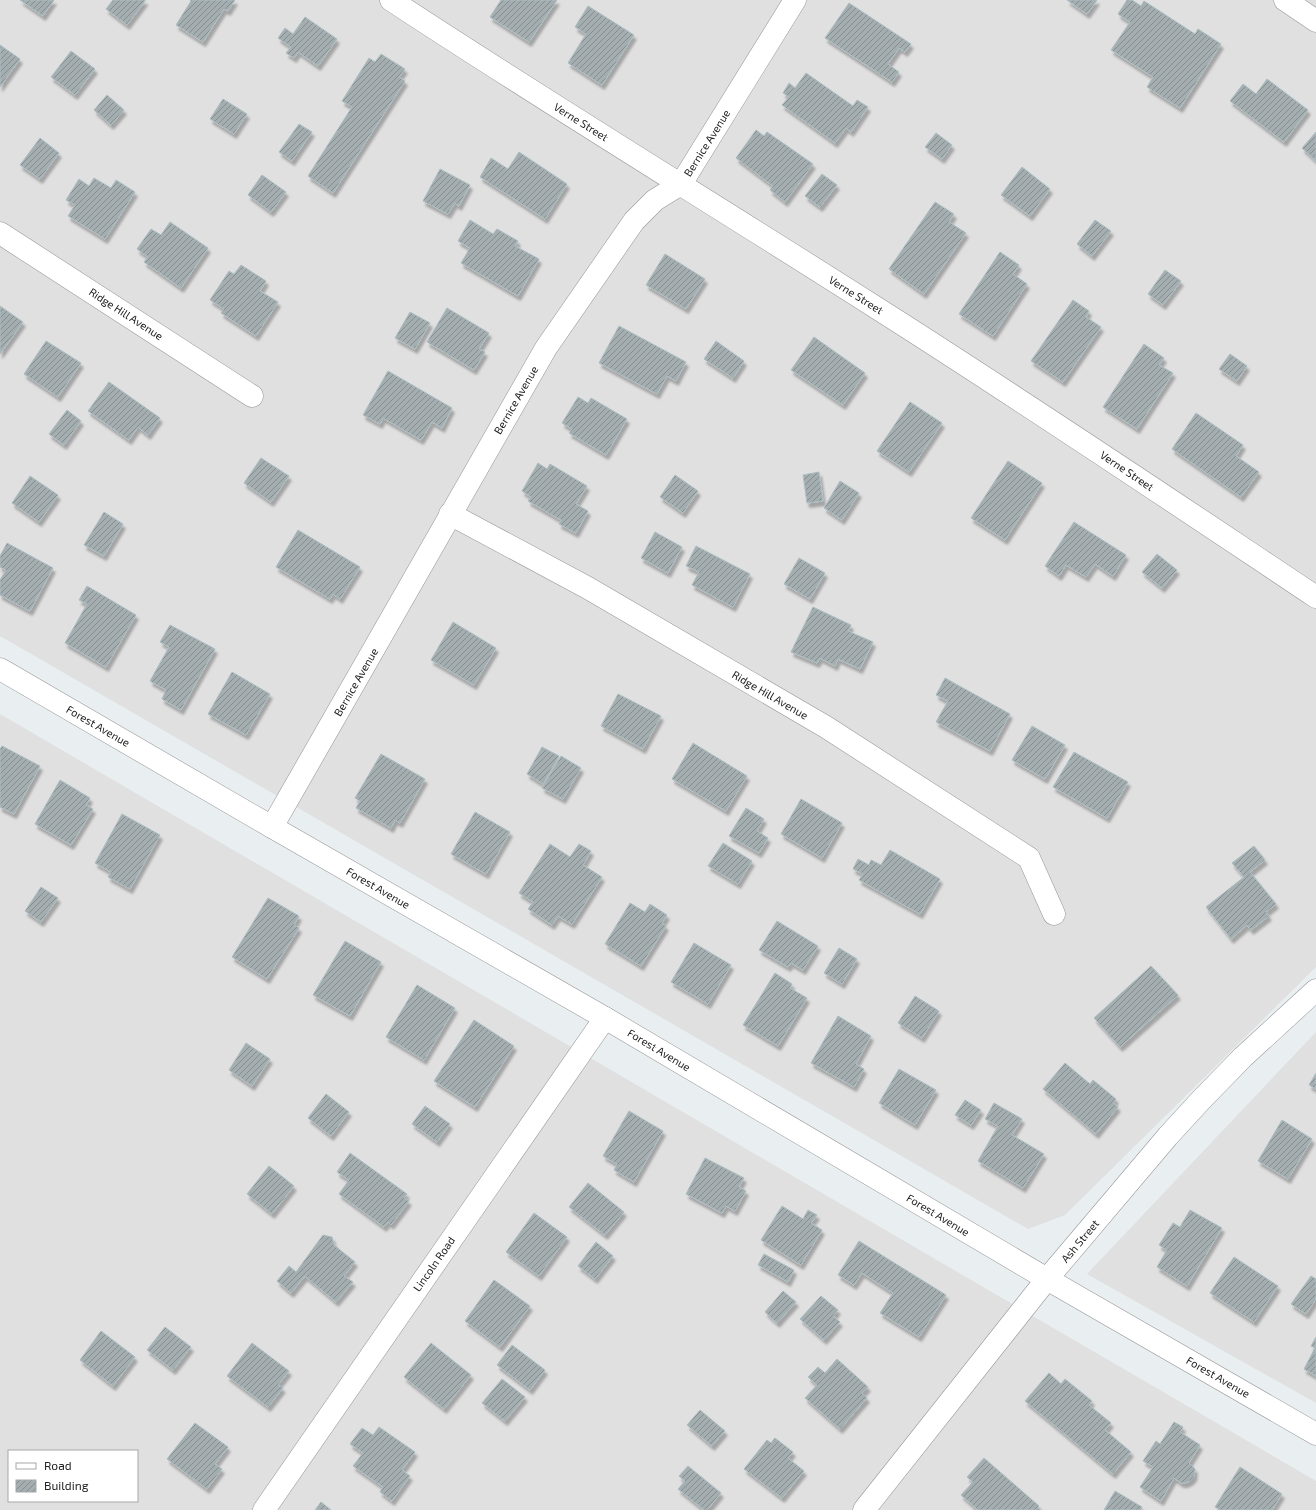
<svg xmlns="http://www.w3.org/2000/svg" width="1316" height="1510" font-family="'Exo 2',sans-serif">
<defs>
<pattern id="building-hatch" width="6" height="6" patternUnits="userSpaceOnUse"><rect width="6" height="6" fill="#a4aeb0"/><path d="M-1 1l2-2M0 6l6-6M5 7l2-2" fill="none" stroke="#858d8f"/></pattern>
<filter id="shadow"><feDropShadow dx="2.5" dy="4.5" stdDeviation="1" flood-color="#0004"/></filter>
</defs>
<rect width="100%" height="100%" fill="#e9eef1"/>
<g fill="#dfe0df" fill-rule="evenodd">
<path d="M 0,0 L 1316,0 L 1316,967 L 1065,1215 L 1028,1229 L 0,636 Z"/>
<path d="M 0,714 L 1316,1481 L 1316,1510 L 0,1510 ZM 9,1451 L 137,1451 L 137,1501 L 9,1501 Z"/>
<path d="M 1316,1032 L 1316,1403 L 1087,1274 Z"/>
</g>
<g fill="url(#building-hatch)" stroke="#abbec3" filter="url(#shadow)">
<path d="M 20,0 L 54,0 L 43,16 Z"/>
<path d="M 113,0 L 145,0 L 145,1 L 127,25 L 106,9 Z"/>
<path d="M 190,0 L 235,0 L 228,11 L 224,9 L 203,42 L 176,25 L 191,1 Z"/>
<path d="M 501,0 L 557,0 L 529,42 L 490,17 Z"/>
<path d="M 1067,0 L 1097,0 L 1087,14 Z"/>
<path d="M 1127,0 L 1132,0 L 1141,6 L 1144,1 L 1195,34 L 1198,29 L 1221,44 L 1180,108 L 1147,87 L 1153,77 L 1111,50 L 1130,22 L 1118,14 Z"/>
<path d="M 849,3 L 911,44 L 905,52 L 899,48 L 888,64 L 899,72 L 892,82 L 825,38 Z"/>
<path d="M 588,6 L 634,35 L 602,85 L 568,63 L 586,34 L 575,27 Z"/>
<path d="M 305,17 L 337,39 L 318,66 L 298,52 L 294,58 L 286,53 L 291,47 L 278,38 L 285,28 L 293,34 Z"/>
<path d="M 0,45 L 20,59 L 0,87 Z"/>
<path d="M 71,51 L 95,69 L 75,95 L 51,77 Z"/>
<path d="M 381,54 L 405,69 L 399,77 L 405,81 L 333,193 L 308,176 L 352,107 L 342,101 L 369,58 L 375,62 Z"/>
<path d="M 806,73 L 853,106 L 857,100 L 868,107 L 851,132 L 846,128 L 835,143 L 782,105 L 789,97 L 783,93 L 789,83 L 795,88 Z"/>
<path d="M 1267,79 L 1308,110 L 1284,142 L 1230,101 L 1243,84 L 1256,94 Z"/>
<path d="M 107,95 L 124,110 L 111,125 L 94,110 Z"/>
<path d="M 223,99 L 247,114 L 234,134 L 210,119 Z"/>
<path d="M 299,124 L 312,132 L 292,161 L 279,152 Z"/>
<path d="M 756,130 L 764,136 L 767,132 L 813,164 L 785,202 L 770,190 L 773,186 L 736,158 Z"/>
<path d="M 1316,132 L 1316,161 L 1302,148 Z"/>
<path d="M 936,133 L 952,145 L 942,159 L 925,147 Z"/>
<path d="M 40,138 L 59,153 L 40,179 L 20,165 Z"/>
<path d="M 519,152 L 567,184 L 545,219 L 480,177 L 491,158 L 508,169 Z"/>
<path d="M 1022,167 L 1050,189 L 1030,216 L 1001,195 Z"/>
<path d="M 440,169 L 470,185 L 459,206 L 455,203 L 448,214 L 423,201 Z"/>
<path d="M 822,174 L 837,185 L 820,207 L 805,196 Z"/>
<path d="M 262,175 L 286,192 L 271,212 L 248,195 Z"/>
<path d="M 94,178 L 111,188 L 116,180 L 135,192 L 105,239 L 68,216 L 75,205 L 66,200 L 79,179 L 89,186 Z"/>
<path d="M 935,202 L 954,214 L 949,222 L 966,233 L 924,294 L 889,269 Z"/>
<path d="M 470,220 L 493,234 L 497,229 L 518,241 L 515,246 L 539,259 L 518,296 L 461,263 L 470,248 L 458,241 Z"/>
<path d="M 1095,220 L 1111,231 L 1092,256 L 1077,244 Z"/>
<path d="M 170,222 L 208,248 L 181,288 L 144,262 L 148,257 L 137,249 L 151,229 L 161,235 Z"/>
<path d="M 1000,252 L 1019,265 L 1013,274 L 1027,284 L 993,336 L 959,314 Z"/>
<path d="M 665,254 L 705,279 L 686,309 L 646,285 Z"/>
<path d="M 241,265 L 266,281 L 260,291 L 278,302 L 256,336 L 221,313 L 224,309 L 210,300 L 229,271 L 234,274 Z"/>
<path d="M 1165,270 L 1181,281 L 1163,305 L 1148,294 Z"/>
<path d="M 1073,300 L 1089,311 L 1086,317 L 1101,327 L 1063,382 L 1031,361 Z"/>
<path d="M 0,306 L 23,322 L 0,354 Z"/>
<path d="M 447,308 L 489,333 L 479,349 L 485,352 L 474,370 L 427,342 Z"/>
<path d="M 410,312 L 430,323 L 415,349 L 395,338 Z"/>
<path d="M 619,326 L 686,362 L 676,381 L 667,376 L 657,394 L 599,363 Z"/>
<path d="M 814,337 L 865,373 L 843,405 L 791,370 Z"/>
<path d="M 46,341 L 81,363 L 58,397 L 24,374 Z"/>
<path d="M 716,341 L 744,361 L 733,378 L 704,359 Z"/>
<path d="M 1144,344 L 1164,358 L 1159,365 L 1173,373 L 1137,429 L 1103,407 Z"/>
<path d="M 1230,354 L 1247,366 L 1237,381 L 1219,369 Z"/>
<path d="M 388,371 L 452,408 L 442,428 L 432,422 L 421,440 L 383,418 L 380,424 L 363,415 Z"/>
<path d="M 109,382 L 160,418 L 148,435 L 138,427 L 129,440 L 88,411 Z"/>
<path d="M 578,397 L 588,403 L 591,398 L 627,419 L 606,455 L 569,433 L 572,429 L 562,423 Z"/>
<path d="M 910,402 L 942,423 L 909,472 L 877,451 Z"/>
<path d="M 67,410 L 81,421 L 64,445 L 49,434 Z"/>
<path d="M 1196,413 L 1243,445 L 1236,456 L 1259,472 L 1241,497 L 1172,449 Z"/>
<path d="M 261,458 L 289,476 L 271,502 L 244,483 Z"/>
<path d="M 1008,461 L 1042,483 L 1005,540 L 971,518 Z"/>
<path d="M 538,463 L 547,469 L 550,464 L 587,486 L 576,504 L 588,511 L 576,533 L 559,524 L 561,520 L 528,501 L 531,497 L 522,491 Z"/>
<path d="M 819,472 L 823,501 L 807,503 L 803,475 Z"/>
<path d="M 675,475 L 698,491 L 683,513 L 660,497 Z"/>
<path d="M 30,476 L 58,495 L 39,522 L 12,503 Z"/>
<path d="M 840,481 L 859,493 L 842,520 L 824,508 Z"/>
<path d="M 104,512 L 123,524 L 104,556 L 84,545 Z"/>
<path d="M 1074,522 L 1126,555 L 1113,576 L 1095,564 L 1086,577 L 1066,565 L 1059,576 L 1045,566 Z"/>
<path d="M 298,530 L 360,567 L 340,599 L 333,594 L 330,599 L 276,567 Z"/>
<path d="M 655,532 L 682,547 L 668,573 L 641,558 Z"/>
<path d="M 7,543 L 53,568 L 30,611 L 0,595 L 0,580 L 6,570 L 0,567 L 0,556 Z"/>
<path d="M 696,546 L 750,574 L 733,607 L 692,585 L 699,572 L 686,566 Z"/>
<path d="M 1157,554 L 1177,570 L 1162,588 L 1142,572 Z"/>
<path d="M 799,558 L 825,573 L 810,599 L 784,584 Z"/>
<path d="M 87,586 L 136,615 L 106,667 L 65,643 L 87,604 L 79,600 Z"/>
<path d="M 813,607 L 851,625 L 848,631 L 873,642 L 860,669 L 838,659 L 835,666 L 820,658 L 817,663 L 791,652 Z"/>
<path d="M 453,622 L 496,648 L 474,685 L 431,660 Z"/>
<path d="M 170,625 L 215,649 L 181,710 L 162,699 L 166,690 L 150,681 L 169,647 L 160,642 Z"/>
<path d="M 232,672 L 270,694 L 246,735 L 208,714 Z"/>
<path d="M 945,678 L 1010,714 L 990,751 L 936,722 L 948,701 L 936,695 Z"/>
<path d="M 618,694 L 661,716 L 643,749 L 601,726 Z"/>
<path d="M 1032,726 L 1065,745 L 1045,779 L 1012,760 Z"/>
<path d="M 693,743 L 747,776 L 726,811 L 672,779 Z"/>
<path d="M 2,746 L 40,766 L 14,814 L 0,807 L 0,749 Z"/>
<path d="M 542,747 L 559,756 L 543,784 L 527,774 Z"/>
<path d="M 1074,752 L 1128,782 L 1107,818 L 1053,787 Z"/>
<path d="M 381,754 L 425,779 L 400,823 L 395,820 L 391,828 L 356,808 L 360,801 L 355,798 Z"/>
<path d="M 561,756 L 581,768 L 563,799 L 542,788 Z"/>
<path d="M 60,780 L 90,798 L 86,805 L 93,809 L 71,845 L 35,824 Z"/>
<path d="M 801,799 L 842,823 L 822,858 L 781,834 Z"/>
<path d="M 746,808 L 764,819 L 757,831 L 768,838 L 759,853 L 729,836 Z"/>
<path d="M 475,812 L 510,832 L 486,874 L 451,854 Z"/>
<path d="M 122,814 L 160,835 L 130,889 L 108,877 L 111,872 L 95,863 Z"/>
<path d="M 723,843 L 752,861 L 738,884 L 708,866 Z"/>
<path d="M 550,844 L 570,857 L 579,844 L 591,851 L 583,865 L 602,877 L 572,924 L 558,916 L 552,925 L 528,909 L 533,902 L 519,893 Z"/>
<path d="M 1254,846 L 1265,860 L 1250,872 L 1276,904 L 1266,912 L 1269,916 L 1251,930 L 1247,925 L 1231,939 L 1206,907 L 1244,877 L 1232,863 Z"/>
<path d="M 890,850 L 940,879 L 920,914 L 859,880 L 863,874 L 853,869 L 858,859 L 869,865 L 871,860 L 881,865 Z"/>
<path d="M 41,887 L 58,898 L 41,922 L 25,911 Z"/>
<path d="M 268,898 L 299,916 L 294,925 L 299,928 L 267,979 L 232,957 Z"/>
<path d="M 630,903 L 645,912 L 650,904 L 667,915 L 662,923 L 666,926 L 641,966 L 605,944 Z"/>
<path d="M 777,921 L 818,946 L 803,970 L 791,963 L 788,967 L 759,950 Z"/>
<path d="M 345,941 L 381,962 L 350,1016 L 313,995 Z"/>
<path d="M 694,943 L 731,965 L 708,1004 L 671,982 Z"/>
<path d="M 839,948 L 857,959 L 842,984 L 824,973 Z"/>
<path d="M 1151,966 L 1178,995 L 1120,1047 L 1094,1018 Z"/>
<path d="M 775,973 L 792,984 L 790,988 L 807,998 L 778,1046 L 743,1025 Z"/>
<path d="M 417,985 L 455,1008 L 424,1060 L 386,1037 Z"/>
<path d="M 915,996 L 939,1011 L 922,1038 L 898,1023 Z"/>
<path d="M 838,1016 L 871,1036 L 856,1064 L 864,1069 L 854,1087 L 811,1063 Z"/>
<path d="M 474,1020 L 514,1046 L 475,1107 L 434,1081 Z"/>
<path d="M 246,1043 L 270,1059 L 252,1086 L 229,1070 Z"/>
<path d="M 1065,1063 L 1090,1084 L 1093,1080 L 1116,1099 L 1113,1103 L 1118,1107 L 1096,1134 L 1043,1089 Z"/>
<path d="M 899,1069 L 936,1090 L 915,1125 L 879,1103 Z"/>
<path d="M 1316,1073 L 1316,1089 L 1309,1085 Z"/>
<path d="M 326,1094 L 349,1112 L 331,1136 L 308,1118 Z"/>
<path d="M 965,1100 L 981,1110 L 971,1125 L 955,1115 Z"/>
<path d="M 994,1103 L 1022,1119 L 1012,1135 L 1044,1154 L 1023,1188 L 978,1161 L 998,1126 L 985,1119 Z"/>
<path d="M 425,1106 L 450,1124 L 437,1142 L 412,1124 Z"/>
<path d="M 629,1111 L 663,1131 L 634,1182 L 614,1170 L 617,1164 L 603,1156 Z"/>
<path d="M 1282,1120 L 1312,1139 L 1288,1179 L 1258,1161 Z"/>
<path d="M 350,1153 L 407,1194 L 404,1198 L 409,1201 L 391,1225 L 388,1222 L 384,1227 L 339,1194 L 349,1180 L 337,1172 Z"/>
<path d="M 705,1158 L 744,1178 L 739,1187 L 746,1191 L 735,1211 L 726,1206 L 722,1213 L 686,1194 Z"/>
<path d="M 269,1166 L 294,1186 L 272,1214 L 247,1194 Z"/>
<path d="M 588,1183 L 624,1212 L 605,1235 L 569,1207 Z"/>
<path d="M 782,1206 L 803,1219 L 808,1210 L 817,1215 L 811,1223 L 822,1230 L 801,1265 L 761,1240 Z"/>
<path d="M 1190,1210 L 1222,1228 L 1187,1286 L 1157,1267 L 1167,1250 L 1159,1245 L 1173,1223 L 1180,1227 Z"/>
<path d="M 534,1213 L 567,1237 L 539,1276 L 506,1252 Z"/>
<path d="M 323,1235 L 332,1237 L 334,1245 L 355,1262 L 344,1276 L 353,1282 L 336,1302 L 305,1276 L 291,1293 L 277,1281 L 289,1266 L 296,1272 Z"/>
<path d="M 859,1241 L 946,1295 L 919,1337 L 880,1313 L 893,1293 L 862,1273 L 854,1285 L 838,1275 Z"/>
<path d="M 596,1242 L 613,1256 L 595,1279 L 578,1266 Z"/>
<path d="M 764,1254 L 794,1270 L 788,1282 L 758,1265 Z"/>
<path d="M 1234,1257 L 1278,1286 L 1254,1322 L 1210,1293 Z"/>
<path d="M 1311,1276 L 1316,1279 L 1316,1299 L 1306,1314 L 1291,1304 Z"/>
<path d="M 494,1280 L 530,1306 L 500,1347 L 465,1321 Z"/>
<path d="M 783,1291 L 796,1302 L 777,1323 L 765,1312 Z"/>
<path d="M 821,1296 L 838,1310 L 833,1316 L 840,1322 L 824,1340 L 800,1319 Z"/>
<path d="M 165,1327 L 191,1347 L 173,1370 L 147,1350 Z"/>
<path d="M 101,1331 L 135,1357 L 113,1386 L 80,1360 Z"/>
<path d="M 1316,1337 L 1316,1376 L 1304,1369 L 1315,1348 L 1311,1346 Z"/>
<path d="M 252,1343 L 289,1371 L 278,1385 L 283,1388 L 268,1407 L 227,1376 Z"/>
<path d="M 431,1343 L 471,1375 L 444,1409 L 404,1377 Z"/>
<path d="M 512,1345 L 545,1370 L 530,1390 L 497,1365 Z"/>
<path d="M 837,1359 L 868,1387 L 862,1393 L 867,1398 L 840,1429 L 805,1398 L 817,1385 L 808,1377 L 818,1367 L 825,1373 Z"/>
<path d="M 1049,1373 L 1061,1384 L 1065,1379 L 1092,1401 L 1089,1405 L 1111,1423 L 1105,1430 L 1131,1452 L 1113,1474 L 1025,1401 Z"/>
<path d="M 502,1379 L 525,1397 L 505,1421 L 482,1403 Z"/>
<path d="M 700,1410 L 725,1431 L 712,1446 L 687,1425 Z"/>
<path d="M 1174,1422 L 1183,1427 L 1180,1432 L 1200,1445 L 1189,1463 L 1195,1469 L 1194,1477 L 1190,1481 L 1185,1483 L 1181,1483 L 1174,1478 L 1161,1501 L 1140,1487 L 1153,1467 L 1143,1461 L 1156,1441 L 1160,1444 Z"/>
<path d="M 195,1423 L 228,1447 L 215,1464 L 222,1469 L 207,1489 L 167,1459 Z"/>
<path d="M 379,1427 L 415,1452 L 402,1470 L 410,1476 L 392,1501 L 380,1492 L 383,1487 L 353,1466 L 363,1453 L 350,1444 L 362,1428 L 373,1435 Z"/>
<path d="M 775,1438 L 793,1452 L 788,1458 L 804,1471 L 782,1498 L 744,1469 L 767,1440 L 771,1443 Z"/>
<path d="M 984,1458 L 1039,1506 L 1035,1510 L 978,1510 L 961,1495 L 973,1482 L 967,1477 Z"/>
<path d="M 688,1466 L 721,1493 L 707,1510 L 704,1510 L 678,1489 L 685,1481 L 679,1476 Z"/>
<path d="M 1240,1467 L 1282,1494 L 1272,1510 L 1220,1510 L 1215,1507 Z"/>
<path d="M 1115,1491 L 1142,1507 L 1141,1510 L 1104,1510 Z"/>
<path d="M 321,1502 L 331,1510 L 315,1510 Z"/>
</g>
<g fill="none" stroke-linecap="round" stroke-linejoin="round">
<defs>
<g id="minor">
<path d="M 391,0 C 549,104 712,203 872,305 C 1022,400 1169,499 1316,597"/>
<path d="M 1285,0 L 1316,21"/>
<path d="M 0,233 L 252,396"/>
<path d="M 450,514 L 588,588 L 826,727 L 1029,858 L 1054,914"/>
<path d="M 272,827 L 546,348 L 634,221 L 655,200 L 681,184 L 795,0"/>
<path d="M 264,1510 L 605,1018"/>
</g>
<g id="tertiary">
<path d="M 0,669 L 272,827 L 605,1018 L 1047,1279 L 1316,1434"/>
<path d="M 864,1510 L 1047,1279 L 1168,1136 L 1202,1099 L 1243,1057 L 1316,990"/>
</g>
</defs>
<use href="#minor" stroke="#969696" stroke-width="23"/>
<use href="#tertiary" stroke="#969696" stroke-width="23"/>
<use href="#minor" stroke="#fff" stroke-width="22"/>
<use href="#tertiary" stroke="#fff" stroke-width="22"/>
</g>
<g text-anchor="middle" stroke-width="4" stroke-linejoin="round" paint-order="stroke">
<g font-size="11" fill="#222" stroke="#fff">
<text transform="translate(581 122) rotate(32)" y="4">Verne Street</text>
<text transform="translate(707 143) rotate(-58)" y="4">Bernice Avenue</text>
<text transform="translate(856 295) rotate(32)" y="4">Verne Street</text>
<text transform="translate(126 314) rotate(33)" y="4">Ridge Hill Avenue</text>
<text transform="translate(516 400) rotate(-60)" y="4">Bernice Avenue</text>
<text transform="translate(1127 471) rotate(34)" y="4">Verne Street</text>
<text transform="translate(356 682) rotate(-60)" y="4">Bernice Avenue</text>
<text transform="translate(770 695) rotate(30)" y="4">Ridge Hill Avenue</text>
<text transform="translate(98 726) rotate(30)" y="4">Forest Avenue</text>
<text transform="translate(378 888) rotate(30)" y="4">Forest Avenue</text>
<text transform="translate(659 1050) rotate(31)" y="4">Forest Avenue</text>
<text transform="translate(938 1215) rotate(31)" y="4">Forest Avenue</text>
<text transform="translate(1080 1241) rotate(-50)" y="4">Ash Street</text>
<text transform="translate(434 1264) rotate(-55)" y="4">Lincoln Road</text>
<text transform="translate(1218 1377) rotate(30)" y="4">Forest Avenue</text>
</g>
</g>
<rect x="8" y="1450" width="130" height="52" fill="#ffffff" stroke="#a7a7a7"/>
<rect x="16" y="1463" width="20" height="6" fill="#ffffff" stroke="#a7a7a7"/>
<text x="44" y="1470" font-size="12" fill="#222222">Road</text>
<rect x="16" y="1480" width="20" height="12" fill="url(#building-hatch)" stroke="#a7a7a7"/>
<text x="44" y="1490" font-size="12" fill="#222222">Building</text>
</svg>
